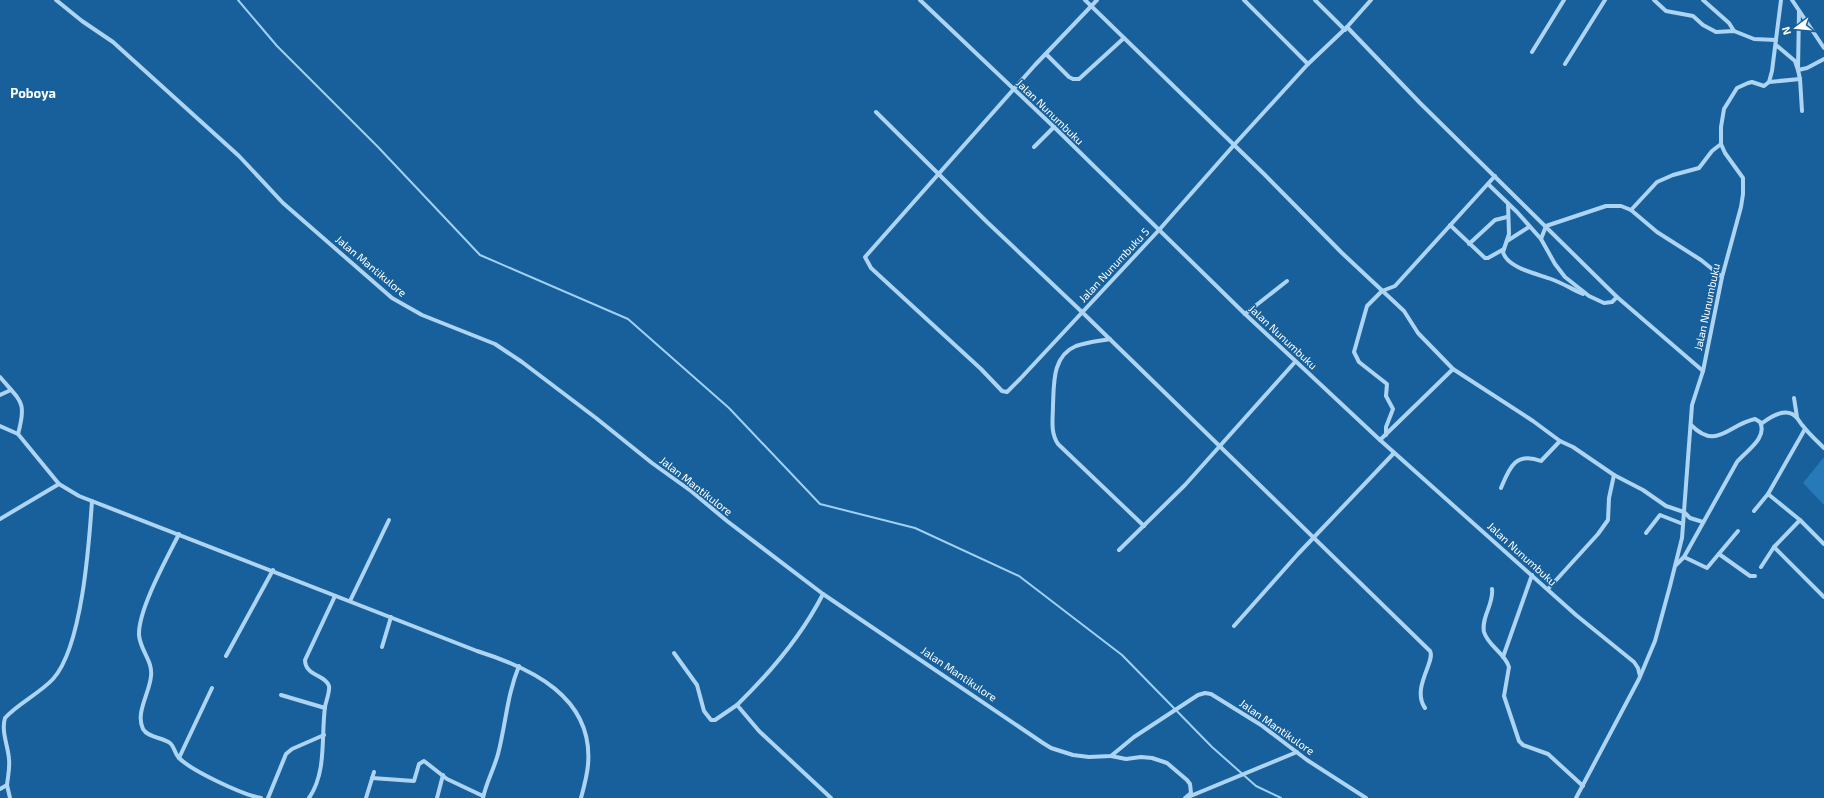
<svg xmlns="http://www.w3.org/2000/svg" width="1824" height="798" font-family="'Exo 2',sans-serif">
<rect width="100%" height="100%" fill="#17609b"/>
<path fill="#2779b8" d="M 1824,457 L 1824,505 L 1803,483 Z"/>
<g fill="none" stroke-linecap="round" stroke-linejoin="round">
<path stroke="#a0d1f4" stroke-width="2" d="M 238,0 L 277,46 L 378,147 L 480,255 L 628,319 L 729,408 L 820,504 L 915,528 L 1019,576 L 1122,655 L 1212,747 L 1256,786 L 1281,798"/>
<g stroke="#add4f2" stroke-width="4">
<path d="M 56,0 L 82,21 L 113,42 L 239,156 L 283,203 L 392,298 L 422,315 L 495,344 L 522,362 L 596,418 L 652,463 L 691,491 L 727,521 L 823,594 L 1043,743 L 1051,748 L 1073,755 L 1089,757 L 1111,756 L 1134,737 L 1198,695 L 1205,693 L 1211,694 L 1261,725 L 1307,760 L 1366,798"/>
<path d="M 920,0 L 1054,127 L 1245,314 L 1380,440 L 1576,615 L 1634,662 L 1638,668 L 1640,676"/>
<path d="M 1085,0 L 1264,174 L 1342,253 L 1404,311 L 1418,333 L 1453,369 L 1533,421 L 1560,441 L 1573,447 L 1614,475 L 1643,490 L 1666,506 L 1684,512 L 1690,518 L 1703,522"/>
<path d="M 1097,0 L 1035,65 L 865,257 L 871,268 L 981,369 L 1002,391 L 1007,392 L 1020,379 L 1159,230 L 1234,145 L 1308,64 L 1347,27 L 1420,103 L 1617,297 L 1703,371"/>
<path d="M 1244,0 L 1308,64"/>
<path d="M 1315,0 L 1345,30"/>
<path d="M 1654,0 L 1666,11 L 1693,16 L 1703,25 L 1716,32 L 1734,31 L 1754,39 L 1776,40"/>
<path d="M 1703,0 L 1729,23 L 1734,31"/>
<path d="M 1792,0 L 1824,48"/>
<path d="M 1799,11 L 1798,70 L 1800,79 L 1802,111"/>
<path d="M 1347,27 L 1371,0"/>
<path d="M 1776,45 L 1795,61 L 1798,70 L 1807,68 L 1824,59"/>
<path d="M 1532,52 L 1564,0"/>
<path d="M 1046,54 L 1069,77 L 1073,79 L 1079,79 L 1124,38"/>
<path d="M 1565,64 L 1605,0"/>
<path d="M 1769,82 L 1800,79"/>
<path d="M 876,112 L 987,222 L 1082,312 L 1430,651 C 1436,661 1411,688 1425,708"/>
<path d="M 1034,147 L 1054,127"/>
<path d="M 1488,184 L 1517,212 L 1541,239 L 1555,264 L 1565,277 L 1589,296 L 1604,303 L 1612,302 L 1617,297"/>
<path d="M 1508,204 L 1509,234 L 1503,252 C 1507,268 1538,274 1551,279 C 1562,283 1572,289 1583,294"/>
<path d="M 1631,210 L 1657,182 L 1673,175 L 1699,168 L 1712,151 L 1721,144"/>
<path d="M 1450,225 L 1485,258 L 1488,258 L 1504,249"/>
<path d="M 1541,239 L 1546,226 L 1606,206 L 1621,206 L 1631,210 L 1657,232 L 1701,260 L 1722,277"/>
<path d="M 1507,241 L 1529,227"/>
<path d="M 1469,244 L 1495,220 L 1507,217"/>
<path d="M 1245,314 L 1287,281"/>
<path d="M 1110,339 C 1099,341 1087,342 1076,346 C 1052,356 1054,384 1053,405 C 1053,419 1050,432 1058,444 L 1144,526"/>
<path d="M 0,377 C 21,402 27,401 18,434"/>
<path d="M 0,395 L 11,390"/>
<path d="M 1794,398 L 1797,417"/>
<path d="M 1761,424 C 1770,417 1787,406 1797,418 C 1799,420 1800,423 1803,426 C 1809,434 1817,441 1824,448"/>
<path d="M 0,426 L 18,434 L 59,484 L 79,496 L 477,651 C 531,668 594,697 588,765 C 587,776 584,787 581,798"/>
<path d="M 1386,435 L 1386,427 L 1393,409 L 1386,396 L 1387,384 L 1359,362 L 1354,352 L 1367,306 L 1382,291 L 1395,286 L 1495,176"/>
<path d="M 1380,440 L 1453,369"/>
<path d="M 1501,488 C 1509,469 1515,451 1541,461 L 1560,441"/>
<path d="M 1768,494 L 1800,520 L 1824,544"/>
<path d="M 1754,511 L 1768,494 L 1805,429"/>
<path d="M 0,519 L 59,484"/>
<path d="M 1646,533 L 1660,515 L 1683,524"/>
<path d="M 179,534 C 167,558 138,610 139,635 C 140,650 153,661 151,676 C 150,692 135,713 143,729 C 148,738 162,737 170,743 C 174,746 175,754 179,758 C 192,771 243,795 261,798"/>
<path d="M 1774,547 L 1824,597"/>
<path d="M 1119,550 L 1185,485 L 1295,362"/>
<path d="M 1719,554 L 1750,576 L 1755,576"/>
<path d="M 1684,557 L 1707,568 L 1738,531"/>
<path d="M 1676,565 L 1684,557 L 1737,462 C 1746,451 1768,438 1760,422 L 1755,419 C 1727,425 1717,451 1691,425"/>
<path d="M 1761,567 L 1774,547 L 1800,520"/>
<path d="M 1492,589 C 1494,604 1481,617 1484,632 C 1488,646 1505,653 1509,667 L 1504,696 L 1519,741 L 1523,745 L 1548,754 L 1583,786"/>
<path d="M 1548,589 L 1598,534 L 1608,520 L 1609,498 L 1614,475"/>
<path d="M 823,594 C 802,635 770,673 737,705 L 759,731 L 831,798"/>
<path d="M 350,601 L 389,520"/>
<path d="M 1234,626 L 1298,554 L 1394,453"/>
<path d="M 382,647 L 391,617"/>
<path d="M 674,653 L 697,685 L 704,711 L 711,720 L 715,720 L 737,705"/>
<path d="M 226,656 L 273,570"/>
<path d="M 1503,657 L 1532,575"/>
<path d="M 281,695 L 325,708"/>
<path d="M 1111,756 L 1126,759 L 1141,757 L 1152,758 L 1167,763 L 1187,780 L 1190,784 L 1191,793 L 1185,798"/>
<path d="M 179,758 L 212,688"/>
<path d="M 372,778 L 414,781 L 419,764 L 424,761 L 447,779 L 483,796"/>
<path d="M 7,785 L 10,798"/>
<path d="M 0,789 L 7,785 C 8,776 10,768 9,759 C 8,746 1,731 5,718 C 17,704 39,694 53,679 C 82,647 89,545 92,501"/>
<path d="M 1188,797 L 1297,752"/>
<path d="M 268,798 L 286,754 L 292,749 L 324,735"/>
<path d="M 309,798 C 327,772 321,737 325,707 C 326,701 330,692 329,686 C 326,675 305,676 305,660 L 335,596"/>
<path d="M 366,798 L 374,772"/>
<path d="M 437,798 L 443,775"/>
<path d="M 483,798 C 486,783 494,769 498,754 C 506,723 507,695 519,666"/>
<path d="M 1576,798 L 1639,679 L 1655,641 L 1670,586 L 1682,538 L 1692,405 L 1703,371 L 1722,277 L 1741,207 L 1743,194 L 1743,178 L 1725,153 L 1721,144 L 1721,127 L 1724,109 L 1737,88 L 1748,83 L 1752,82 L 1764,86 L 1769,82 L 1772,71 L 1781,0"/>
</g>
</g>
<g text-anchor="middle" stroke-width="3" stroke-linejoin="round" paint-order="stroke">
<g font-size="11" fill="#fff" stroke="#17609b">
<text transform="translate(1050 112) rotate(44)" y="4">Jalan Nunumbuku</text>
<text transform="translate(1114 265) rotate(-47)" y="4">Jalan Nunumbuku 5</text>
<text transform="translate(371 266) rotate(40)" y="4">Jalan Mantikulore</text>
<text transform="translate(1707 307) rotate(-78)" y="4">Jalan Nunumbuku</text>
<text transform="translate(1283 337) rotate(43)" y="4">Jalan Nunumbuku</text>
<text transform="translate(696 486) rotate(38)" y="4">Jalan Mantikulore</text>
<text transform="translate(1522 554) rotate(42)" y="4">Jalan Nunumbuku</text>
<text transform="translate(959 674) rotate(34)" y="4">Jalan Mantikulore</text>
<text transform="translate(1277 727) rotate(35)" y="4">Jalan Mantikulore</text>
</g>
<g font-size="13" font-weight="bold" fill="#fff" stroke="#17609b">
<text x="33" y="98">Poboya</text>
</g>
</g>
<g transform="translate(1796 28) rotate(254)" stroke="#17609b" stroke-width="3" paint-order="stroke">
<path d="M0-3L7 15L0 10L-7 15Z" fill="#ffffff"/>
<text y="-6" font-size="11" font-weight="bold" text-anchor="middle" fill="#ffffff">N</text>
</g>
</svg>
